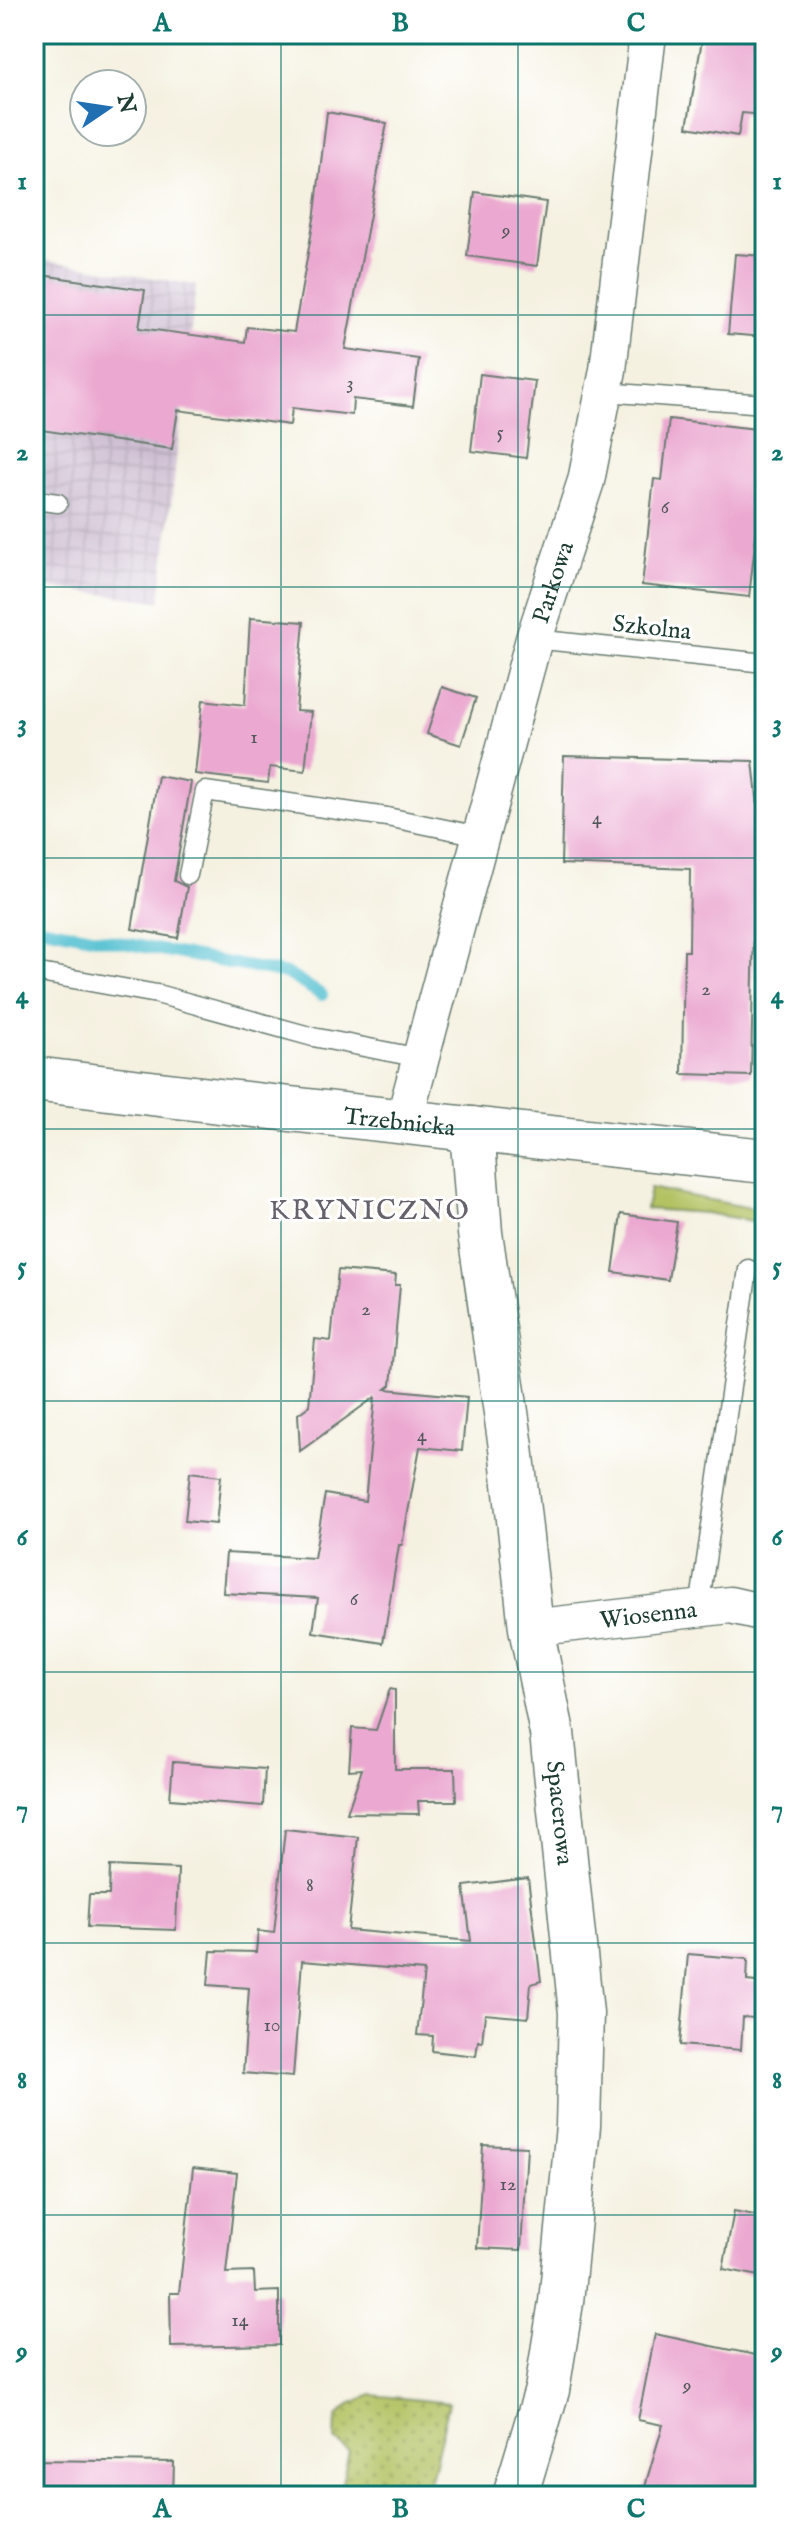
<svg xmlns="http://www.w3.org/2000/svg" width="799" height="2530" font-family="'IM FELL English',serif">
<defs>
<pattern id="industrial-grid" width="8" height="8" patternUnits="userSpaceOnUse" patternTransform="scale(2)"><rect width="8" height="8" fill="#cebed2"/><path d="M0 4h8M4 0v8" fill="none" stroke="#b0a4b5"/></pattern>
<pattern id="park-dots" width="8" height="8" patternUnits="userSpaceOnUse" patternTransform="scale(2)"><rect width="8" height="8" fill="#b3c264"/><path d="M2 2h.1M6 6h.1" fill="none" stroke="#919f53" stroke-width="1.8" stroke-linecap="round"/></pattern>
</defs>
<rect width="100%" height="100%" fill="#fff"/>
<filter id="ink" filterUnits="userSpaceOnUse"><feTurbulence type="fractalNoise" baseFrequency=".0125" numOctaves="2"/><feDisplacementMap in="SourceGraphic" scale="16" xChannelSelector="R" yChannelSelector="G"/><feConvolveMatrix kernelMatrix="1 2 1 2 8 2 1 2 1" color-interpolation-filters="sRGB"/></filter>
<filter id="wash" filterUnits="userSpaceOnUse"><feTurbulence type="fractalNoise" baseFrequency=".006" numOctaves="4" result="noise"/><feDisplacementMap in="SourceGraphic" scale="32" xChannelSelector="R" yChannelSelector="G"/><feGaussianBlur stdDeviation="1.8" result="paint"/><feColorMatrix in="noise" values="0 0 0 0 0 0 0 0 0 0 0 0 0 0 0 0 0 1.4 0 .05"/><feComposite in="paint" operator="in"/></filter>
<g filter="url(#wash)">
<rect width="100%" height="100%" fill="#f5f1e1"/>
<path fill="url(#industrial-grid)" d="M 34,258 L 196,285 L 160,601 L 34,586 Z"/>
<path fill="#b3c264" stroke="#69804c" stroke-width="2" d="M 650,1188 L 765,1211 L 765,1223 L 705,1213 L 646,1209 Z"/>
<path fill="url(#park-dots)" stroke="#69804c" stroke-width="2" d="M 372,2395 L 449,2403 L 427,2496 L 339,2496 L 349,2452 L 335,2440 L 336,2418 L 351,2403 Z"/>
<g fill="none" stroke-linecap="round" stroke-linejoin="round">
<path stroke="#57c1d2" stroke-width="12" d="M 34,926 L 287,974 L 322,995"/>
</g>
<g id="blocks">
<g fill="#eba8d0">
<path d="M 703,34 L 765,34 L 765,115 L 742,113 L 738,136 L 687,127 Z"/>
<path d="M 327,112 L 387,123 L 345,349 L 419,359 L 413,406 L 353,399 L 352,415 L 292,408 L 290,425 L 178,410 L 172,449 L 34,429 L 34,274 L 145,290 L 139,328 L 245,342 L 247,327 L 294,332 L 315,213 Z"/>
<path d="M 475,192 L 546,202 L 537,266 L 467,256 Z"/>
<path d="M 735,254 L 765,256 L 765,337 L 728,334 Z"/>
<path d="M 480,374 L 535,381 L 526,458 L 471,451 Z"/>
<path d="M 669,419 L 765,430 L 765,456 L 749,597 L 642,585 L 654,479 L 662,480 Z"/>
<path d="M 250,618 L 304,622 L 296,711 L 311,712 L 305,771 L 270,767 L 268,783 L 195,774 L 203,700 L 245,705 Z"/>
<path d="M 442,687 L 476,698 L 461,745 L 427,734 Z"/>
<path d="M 564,756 L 753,761 L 765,871 L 755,871 L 751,1076 L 682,1074 L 684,951 L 689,951 L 690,869 L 561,864 Z"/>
<path d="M 158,776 L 191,782 L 174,881 L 187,887 L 178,938 L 132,929 Z"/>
<path d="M 621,1214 L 677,1222 L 668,1280 L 613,1272 Z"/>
<path d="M 338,1270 L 396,1275 L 395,1285 L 400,1285 L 391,1385 L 386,1389 L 467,1397 L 462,1451 L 420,1447 L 402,1545 L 399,1545 L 383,1643 L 313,1632 L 318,1598 L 223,1593 L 226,1553 L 314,1558 L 325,1494 L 365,1501 L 375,1397 L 300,1451 L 298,1414 L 309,1406 L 315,1339 L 331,1341 Z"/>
<path d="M 190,1472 L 221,1476 L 216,1524 L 185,1521 Z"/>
<path d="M 390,1689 L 395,1690 L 395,1769 L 455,1769 L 456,1801 L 418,1801 L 419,1814 L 347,1813 L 362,1769 L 349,1770 L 352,1728 L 376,1730 Z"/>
<path d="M 173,1762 L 265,1769 L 263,1806 L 170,1799 Z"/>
<path d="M 285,1829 L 358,1837 L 348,1930 L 471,1941 L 464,1886 L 528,1878 L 541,1981 L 531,1984 L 528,2018 L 485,2014 L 482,2042 L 478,2041 L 476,2056 L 432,2051 L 433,2036 L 417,2035 L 424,1971 L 302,1961 L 293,2077 L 243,2073 L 249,1988 L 208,1985 L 211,1951 L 256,1952 L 258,1931 L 274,1933 Z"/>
<path d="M 110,1866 L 178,1869 L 176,1930 L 87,1927 L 89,1895 L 109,1895 Z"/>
<path d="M 688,1954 L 748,1959 L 747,1981 L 765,1983 L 765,2019 L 743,2017 L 741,2050 L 680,2045 Z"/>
<path d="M 483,2145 L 527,2147 L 521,2250 L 477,2248 Z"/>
<path d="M 193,2168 L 237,2173 L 226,2273 L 254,2272 L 255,2292 L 279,2291 L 279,2345 L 171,2347 L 170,2293 L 179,2293 Z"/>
<path d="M 734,2211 L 765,2217 L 765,2277 L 723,2269 Z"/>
<path d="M 655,2334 L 765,2357 L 765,2384 L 756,2429 L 765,2431 L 765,2496 L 642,2496 L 663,2425 L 638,2420 Z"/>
<path d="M 34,2460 L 174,2462 L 173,2496 L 34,2496 Z"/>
</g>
</g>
</g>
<g filter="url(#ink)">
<use href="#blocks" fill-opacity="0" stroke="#6a7c71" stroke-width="2"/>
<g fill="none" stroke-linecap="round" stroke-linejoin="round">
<defs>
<g id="lane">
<path d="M 604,392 L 765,404"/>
<path d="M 34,500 L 58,503"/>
<path d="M 534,639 L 765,663"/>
<path d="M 188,875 L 205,791 L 387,817 L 480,836"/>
<path d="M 34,972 L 157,994 L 313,1037 L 420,1058"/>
<path d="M 699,1609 L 748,1269"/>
</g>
<g id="street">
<path id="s1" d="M 404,1120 L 534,639 L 586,481 L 608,370 L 648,34"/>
<path id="s2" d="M 531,1628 L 730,1605 L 765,1613"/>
</g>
<g id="secondary">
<path id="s3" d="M 34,1079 C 277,1109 521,1135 765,1161"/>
<path id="s4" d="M 472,1129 L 480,1233 L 511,1447 L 531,1628 L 552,1733 L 581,2013 L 578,2126 L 561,2302 L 547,2390 L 515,2496"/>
</g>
</defs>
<use href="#lane" stroke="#6a7c71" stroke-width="21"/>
<use href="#street" stroke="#6a7c71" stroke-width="39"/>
<use href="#secondary" stroke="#6a7c71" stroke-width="47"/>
<use href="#lane" stroke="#fff" stroke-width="18"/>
<use href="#street" stroke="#fff" stroke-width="36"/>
<use href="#secondary" stroke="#fff" stroke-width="44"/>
</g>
</g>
<path fill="none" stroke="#0f766e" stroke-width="2" stroke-opacity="0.55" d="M 281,34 L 281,2496M 518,34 L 518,2496M 34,315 L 765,315M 34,587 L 765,587M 34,858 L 765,858M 34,1129 L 765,1129M 34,1401 L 765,1401M 34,1672 L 765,1672M 34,1943 L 765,1943M 34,2215 L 765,2215"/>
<g text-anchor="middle" stroke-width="6" stroke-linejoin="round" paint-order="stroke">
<g font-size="20" fill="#52585b">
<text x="506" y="236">9</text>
<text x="350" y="389">3</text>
<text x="500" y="438">5</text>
<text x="665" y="513">6</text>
<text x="254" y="743">1</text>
<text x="597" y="824">4</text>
<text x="706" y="995">2</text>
<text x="366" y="1315">2</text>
<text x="422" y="1441">4</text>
<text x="354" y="1605">6</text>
<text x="310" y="1891">8</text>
<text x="272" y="2031">10</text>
<text x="508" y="2190">12</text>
<text x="240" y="2326">14</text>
<text x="687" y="2391">9</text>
</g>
<g font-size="24" fill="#1f3d34" stroke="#fff">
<text dy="8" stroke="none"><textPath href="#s1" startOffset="558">Parkowa</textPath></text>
<text transform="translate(652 627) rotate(6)" y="8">Szkolna</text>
<text dy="8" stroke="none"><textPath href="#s3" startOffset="368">Trzebnicka</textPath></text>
<text dy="8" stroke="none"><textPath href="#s2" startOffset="118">Wiosenna</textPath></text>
<text dy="8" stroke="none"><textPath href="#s4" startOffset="690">Spacerowa</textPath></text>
</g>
<g font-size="28" letter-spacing="2" fill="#66626b" stroke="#fff">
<text x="370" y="1219">KRYNICZNO</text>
</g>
</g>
<rect width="799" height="2530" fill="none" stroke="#fff" stroke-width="88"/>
<g transform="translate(108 108) rotate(77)"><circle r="38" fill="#ffffff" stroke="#a5b1ae" stroke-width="2"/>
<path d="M0-6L14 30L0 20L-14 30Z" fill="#1f6fb2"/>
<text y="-12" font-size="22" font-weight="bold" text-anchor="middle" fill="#1f3d34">N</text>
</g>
<rect x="44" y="44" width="711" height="2442" fill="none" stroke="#0f766e" stroke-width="3"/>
<g font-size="26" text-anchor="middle" font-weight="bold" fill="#0f766e">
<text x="162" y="31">A</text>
<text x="400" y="31">B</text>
<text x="636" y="31">C</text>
<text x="22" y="189">1</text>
<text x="777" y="189">1</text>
<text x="22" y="460">2</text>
<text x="777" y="460">2</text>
<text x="22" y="731">3</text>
<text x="777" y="731">3</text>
<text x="22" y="1003">4</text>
<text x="777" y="1003">4</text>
<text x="22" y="1274">5</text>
<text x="777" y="1274">5</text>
<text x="22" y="1545">6</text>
<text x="777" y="1545">6</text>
<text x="22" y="1817">7</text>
<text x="777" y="1817">7</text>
<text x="22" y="2088">8</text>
<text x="777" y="2088">8</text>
<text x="22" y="2359">9</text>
<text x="777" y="2359">9</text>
<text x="162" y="2517">A</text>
<text x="400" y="2517">B</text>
<text x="636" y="2517">C</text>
</g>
</svg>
